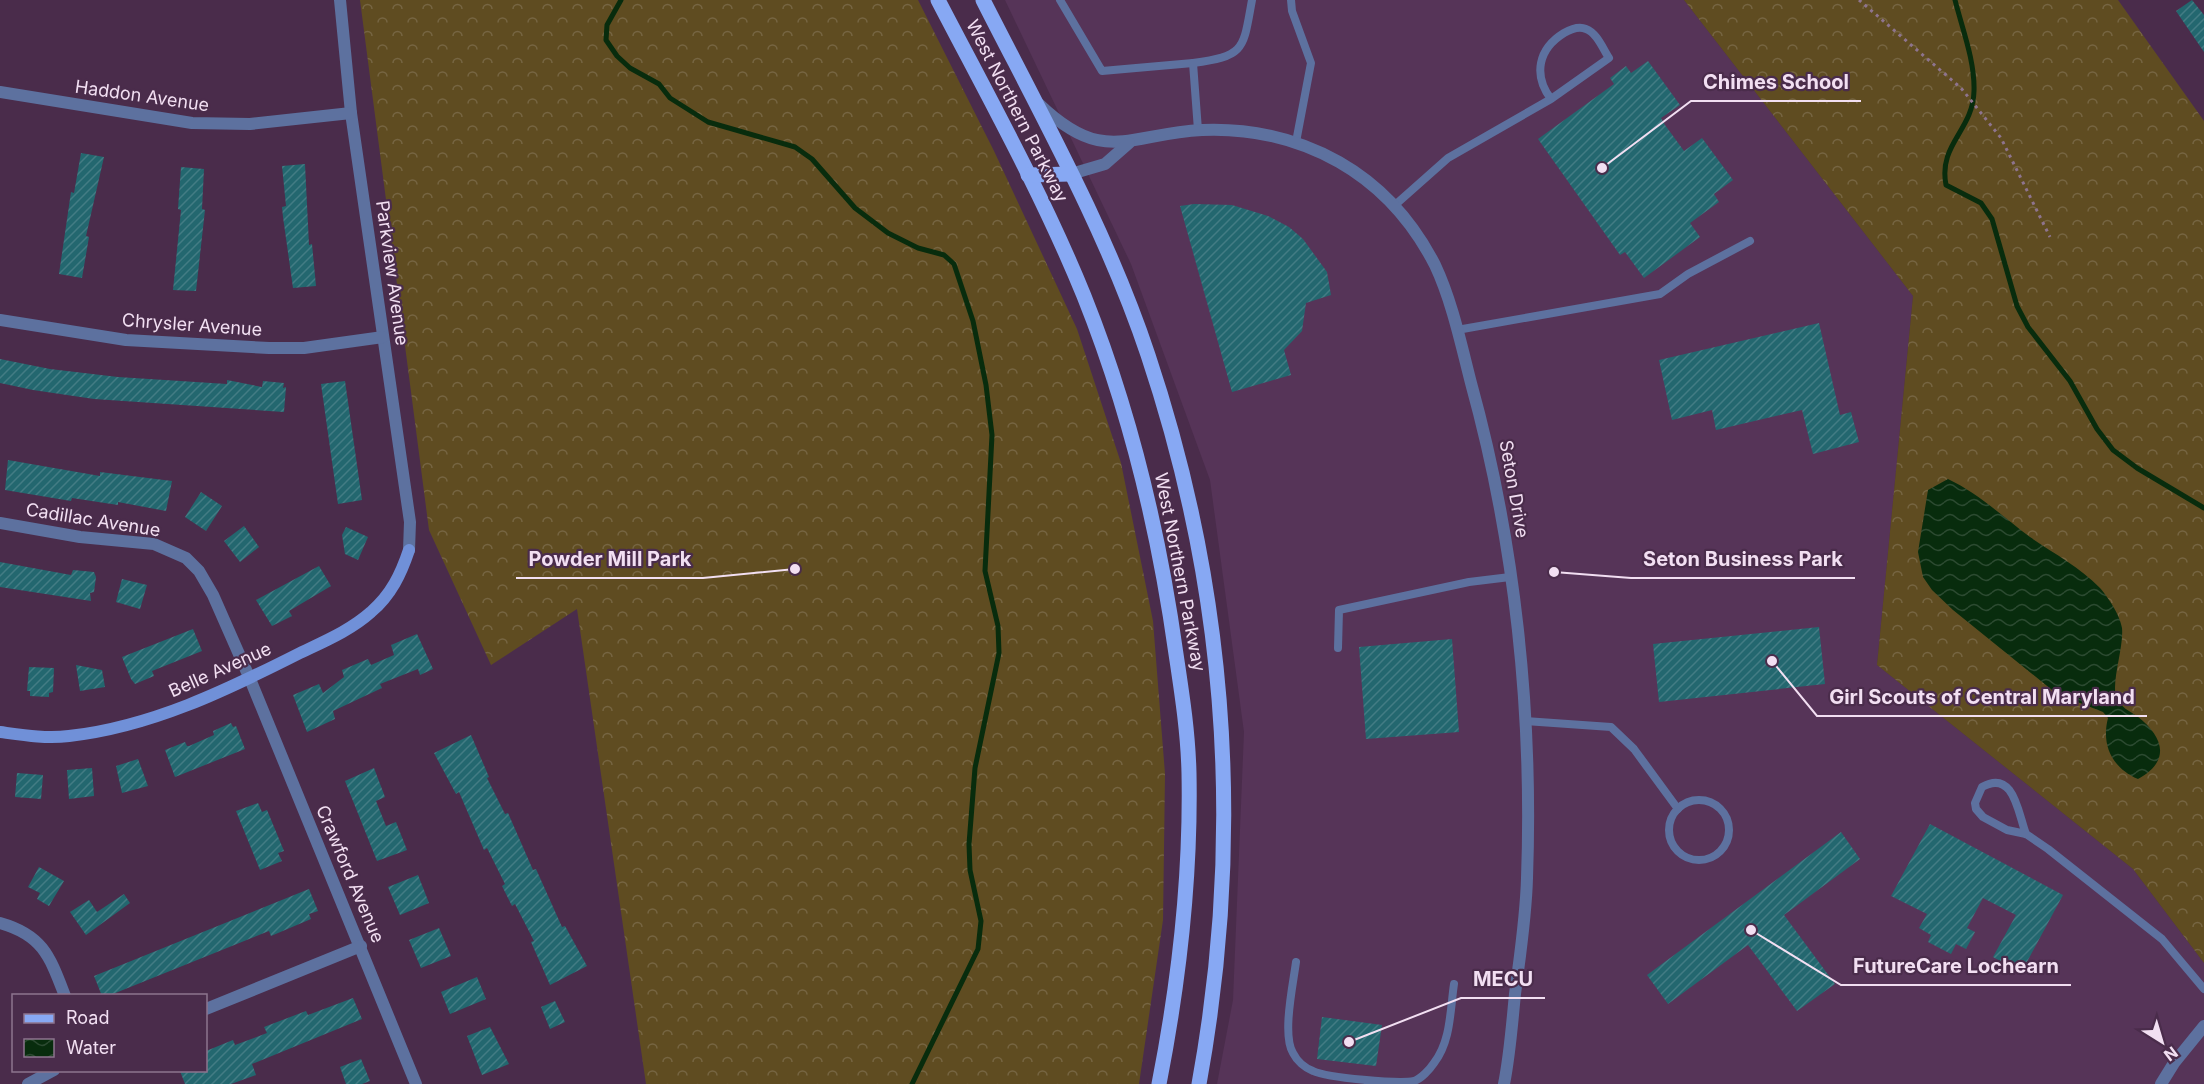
<svg xmlns="http://www.w3.org/2000/svg" width="2204" height="1084" font-family="Inter,sans-serif">
<defs>
<pattern id="forest-crowns" width="20" height="18" patternUnits="userSpaceOnUse" patternTransform="scale(1.5)"><rect width="20" height="18" fill="#5f4c21"/><path d="M2 6a3 3 0 1 1 6 0M12 15a3 3 0 1 1 6 0" fill="none" stroke="#766542"/></pattern>
<pattern id="water-waves" width="16" height="10" patternUnits="userSpaceOnUse" patternTransform="scale(1.5)"><rect width="16" height="10" fill="#082c0d"/><path d="M0 5q4-4 8 0t8 0" fill="none" stroke="#2c4a31"/></pattern>
<pattern id="building-hatch" width="6" height="6" patternUnits="userSpaceOnUse" patternTransform="scale(1.5)"><rect width="6" height="6" fill="#23676f"/><path d="M-1 1l2-2M0 6l6-6M5 7l2-2" fill="none" stroke="#437c84"/></pattern>
</defs>
<rect width="100%" height="100%" fill="#4a2c4b"/>
<path fill="#563458" d="M 1005,0 L 1684,0 L 1913,296 L 1877,665 L 2133,869 L 2204,963 L 2204,1084 L 1217,1084 L 1233,1000 L 1244,732 L 1210,480 L 1131,264 Z"/>
<g fill="url(#forest-crowns)">
<path d="M 360,0 L 918,0 L 994,151 L 1077,329 L 1121,463 L 1153,621 L 1165,774 L 1163,920 L 1139,1084 L 646,1084 L 577,609 L 491,665 L 429,530 Z"/>
<path d="M 1684,0 L 2118,0 L 2204,121 L 2204,963 L 2133,869 L 1877,665 L 1913,296 Z"/>
</g>
<path fill="url(#water-waves)" d="M 1948,479 C 1978,493 2003,517 2030,537 C 2053,553 2080,567 2100,588 C 2108,597 2120,615 2122,628 C 2124,648 2110,685 2117,699 C 2121,707 2129,711 2137,716 C 2164,737 2171,761 2138,779 C 2112,768 2101,745 2108,718 L 2103,712 L 2057,694 L 1953,610 L 1932,590 L 1923,577 L 1918,552 L 1928,490 Z"/>
<g fill="none" stroke-linecap="round" stroke-linejoin="round">
<g stroke="#082c0d" stroke-width="5">
<path d="M 621,0 L 607,25 L 606,40 L 617,56 L 630,68 L 659,84 L 670,98 L 708,122 L 795,147 L 812,159 L 855,208 L 888,233 L 918,248 L 944,255 L 954,264 L 973,321 L 986,385 L 992,435 L 985,571 L 998,626 L 999,653 L 975,768 L 969,844 L 970,870 L 981,921 L 978,949 L 912,1084"/>
<path d="M 1955,0 C 1962,28 1975,61 1974,91 C 1973,131 1938,144 1946,185 L 1981,203 L 1992,219 L 2017,306 L 2028,327 L 2070,381 L 2097,429 L 2113,450 L 2137,468 L 2204,508"/>
</g>
</g>
<g fill="url(#building-hatch)">
<path d="M 2192,0 L 2204,15 L 2204,52 L 2176,11 Z"/>
<path d="M 1648,61 L 1680,105 L 1661,118 L 1665,125 L 1684,151 L 1702,138 L 1733,180 L 1714,194 L 1719,202 L 1690,223 L 1700,237 L 1644,278 L 1625,252 L 1620,255 L 1538,139 L 1614,84 L 1610,78 L 1626,66 L 1631,73 Z"/>
<path d="M 81,153 L 104,157 L 86,236 L 89,237 L 82,278 L 59,274 L 71,192 L 74,193 Z"/>
<path d="M 305,164 L 309,245 L 312,244 L 316,286 L 293,288 L 283,217 L 282,207 L 286,206 L 282,166 Z"/>
<path d="M 181,167 L 204,169 L 202,209 L 205,210 L 196,291 L 173,290 L 181,210 L 178,209 Z"/>
<path d="M 1194,204 L 1232,205 L 1268,216 L 1289,227 L 1303,239 L 1327,272 L 1331,295 L 1306,303 L 1302,331 L 1284,350 L 1291,375 L 1232,392 L 1180,206 Z"/>
<path d="M 1819,323 L 1840,415 L 1851,412 L 1859,442 L 1813,454 L 1802,410 L 1716,430 L 1712,410 L 1672,420 L 1659,360 Z"/>
<path d="M 0,359 L 50,369 L 118,377 L 227,384 L 227,380 L 262,387 L 263,381 L 284,383 L 283,388 L 286,387 L 284,412 L 94,399 L 33,390 L 0,383 Z"/>
<path d="M 345,381 L 362,500 L 338,504 L 321,384 Z"/>
<path d="M 8,460 L 100,476 L 100,472 L 172,481 L 166,511 L 118,502 L 118,505 L 72,498 L 71,501 L 5,490 Z"/>
<path d="M 201,492 L 222,506 L 206,531 L 185,517 Z"/>
<path d="M 244,526 L 259,547 L 240,562 L 224,541 Z"/>
<path d="M 346,527 L 368,537 L 358,560 L 345,554 L 342,535 Z"/>
<path d="M 0,562 L 71,575 L 73,570 L 94,572 L 96,577 L 94,592 L 90,593 L 91,601 L 0,587 Z"/>
<path d="M 319,566 L 331,586 L 289,611 L 292,616 L 272,626 L 256,600 Z"/>
<path d="M 122,579 L 147,585 L 140,609 L 116,602 Z"/>
<path d="M 1819,627 L 1825,684 L 1659,702 L 1653,644 Z"/>
<path d="M 193,629 L 202,651 L 152,671 L 154,676 L 142,681 L 135,684 L 131,679 L 122,657 Z"/>
<path d="M 417,634 L 433,669 L 420,675 L 418,669 L 380,684 L 382,688 L 333,711 L 335,719 L 307,732 L 293,695 L 319,684 L 323,693 L 344,677 L 342,670 L 368,659 L 371,665 L 394,655 L 391,645 Z"/>
<path d="M 1452,639 L 1459,732 L 1366,739 L 1359,647 Z"/>
<path d="M 76,665 L 102,670 L 105,687 L 80,691 Z"/>
<path d="M 29,667 L 54,668 L 53,692 L 49,693 L 49,697 L 30,696 L 30,691 L 27,691 Z"/>
<path d="M 231,723 L 233,727 L 236,726 L 245,749 L 175,777 L 165,750 L 185,742 L 187,746 L 189,746 L 214,735 L 213,731 Z"/>
<path d="M 471,735 L 489,777 L 487,778 L 505,814 L 508,813 L 533,870 L 536,869 L 562,927 L 565,926 L 587,966 L 550,985 L 531,942 L 534,941 L 515,904 L 512,906 L 502,886 L 505,884 L 487,848 L 484,850 L 459,792 L 456,794 L 434,753 Z"/>
<path d="M 138,759 L 148,786 L 122,793 L 116,766 Z"/>
<path d="M 92,768 L 94,796 L 69,799 L 67,770 Z"/>
<path d="M 374,768 L 385,797 L 376,801 L 386,826 L 396,822 L 407,850 L 377,861 L 345,781 Z"/>
<path d="M 17,773 L 43,775 L 41,799 L 15,797 Z"/>
<path d="M 258,803 L 262,812 L 267,810 L 284,851 L 278,853 L 282,861 L 260,870 L 236,811 Z"/>
<path d="M 1930,824 L 2063,895 L 2021,973 L 1993,957 L 2016,915 L 1983,898 L 1967,928 L 1975,932 L 1966,949 L 1956,944 L 1951,954 L 1928,942 L 1931,935 L 1919,928 L 1927,914 L 1891,896 Z"/>
<path d="M 1841,832 L 1860,859 L 1784,915 L 1835,984 L 1797,1011 L 1748,945 L 1668,1004 L 1647,975 Z"/>
<path d="M 39,867 L 64,881 L 49,906 L 37,899 L 40,893 L 28,887 Z"/>
<path d="M 418,875 L 429,903 L 400,915 L 388,887 Z"/>
<path d="M 309,889 L 318,911 L 309,914 L 311,919 L 271,936 L 269,931 L 108,996 L 102,996 L 94,976 Z"/>
<path d="M 124,894 L 130,903 L 86,935 L 70,912 L 89,900 L 97,912 Z"/>
<path d="M 439,928 L 451,956 L 421,968 L 409,940 Z"/>
<path d="M 477,977 L 486,999 L 450,1014 L 441,992 Z"/>
<path d="M 353,998 L 362,1019 L 252,1064 L 256,1075 L 231,1084 L 185,1084 L 180,1071 L 206,1071 L 206,1051 L 233,1040 L 235,1045 L 267,1033 L 264,1027 L 306,1011 L 308,1015 Z"/>
<path d="M 555,1001 L 565,1022 L 550,1029 L 541,1007 Z"/>
<path d="M 1322,1017 L 1382,1025 L 1376,1066 L 1317,1059 Z"/>
<path d="M 490,1027 L 509,1064 L 482,1075 L 467,1036 Z"/>
<path d="M 361,1059 L 370,1081 L 362,1084 L 346,1084 L 340,1067 Z"/>
</g>
<g fill="none" stroke-linecap="round" stroke-linejoin="round">
<path stroke="#8e748e" stroke-width="3" stroke-dasharray="3 4.5" stroke-linecap="butt" d="M 1859,0 L 1961,88 L 2001,138 L 2050,237"/>
<g stroke="#5d719f" stroke-width="8">
<path d="M 1060,0 L 1102,71 L 1193,63"/>
<path d="M 1291,0 L 1292,11 L 1311,63 L 1296,142"/>
<path d="M 1198,130 L 1193,63 C 1246,56 1243,49 1252,0"/>
<path d="M 1395,205 L 1448,158 L 1551,99 L 1609,58 C 1603,49 1597,33 1586,29 C 1579,26 1571,29 1564,33 C 1538,49 1533,75 1551,99"/>
<path d="M 1457,330 L 1660,294 L 1688,274 L 1750,241"/>
<path d="M 1338,648 L 1339,610 L 1469,582 L 1510,577"/>
<path d="M 1525,721 L 1611,727 L 1634,749 L 1678,809"/>
<circle cx="1699" cy="830" r="30"/>
<path d="M 2026,834 C 2018,813 2014,769 1982,787 L 1975,803 L 1976,809 L 1983,817 L 2007,830 L 2026,834 L 2048,849 L 2162,939 L 2204,989"/>
<path d="M 1296,962 C 1293,985 1282,1035 1293,1053 C 1297,1061 1305,1068 1313,1071 C 1328,1078 1399,1084 1414,1081 C 1421,1079 1430,1069 1434,1063 C 1451,1041 1450,1011 1454,984"/>
</g>
<g stroke="#5d719f" stroke-width="12">
<path d="M 340,0 L 351,113 L 410,522 L 409,550"/>
<path d="M 0,92 L 192,123 L 250,124 L 351,113"/>
<path d="M 1039,104 C 1104,166 1127,134 1202,130 C 1250,128 1296,138 1339,162 C 1381,186 1413,222 1435,265 C 1452,301 1461,344 1471,383 C 1515,542 1533,713 1527,878 C 1526,917 1520,955 1515,994 C 1512,1024 1510,1054 1504,1084"/>
<path d="M 1071,174 L 1105,164 L 1129,143"/>
<path d="M 0,320 L 126,340 L 269,348 L 304,348 L 383,337"/>
<path d="M 0,523 L 80,537 L 154,544 L 186,558 L 199,571 L 213,595 L 250,679 L 416,1084"/>
<path d="M 0,923 C 43,935 50,957 65,996"/>
<path d="M 206,1009 L 361,946"/>
<path d="M 28,1084 L 54,1070"/>
<path d="M 2161,1084 L 2174,1063 L 2204,1026"/>
</g>
<path stroke="#7090d8" stroke-width="12" d="M 0,732 C 22,735 46,739 69,736 C 151,727 227,690 300,653 C 325,641 351,630 371,612 C 391,595 401,574 409,550"/>
<g stroke="#87a8f3" stroke-width="15">
<path d="M 938,0 C 989,98 1043,195 1084,296 C 1130,411 1159,532 1176,654 C 1182,694 1188,732 1189,773 C 1191,876 1179,982 1159,1084"/>
<path d="M 983,0 C 1042,116 1107,232 1148,355 C 1228,594 1244,837 1199,1084"/>
<path d="M 1028,175 L 1071,174"/>
</g>
</g>
<g text-anchor="middle" stroke-width="4.5" stroke-linejoin="round" paint-order="stroke">
<g font-size="18" fill="#f2dff2" stroke="#4a2c4b">
<text transform="translate(142 96) rotate(8)" y="6">Haddon Avenue</text>
<text transform="translate(1017 111) rotate(63)" y="6">West Northern Parkway</text>
<text transform="translate(392 273) rotate(82)" y="6">Parkview Avenue</text>
<text transform="translate(192 325) rotate(4)" y="6">Chrysler Avenue</text>
<text transform="translate(1514 489) rotate(80)" y="6">Seton Drive</text>
<text transform="translate(93 520) rotate(9)" y="6">Cadillac Avenue</text>
<text transform="translate(1180 572) rotate(79)" y="6">West Northern Parkway</text>
<text transform="translate(220 670) rotate(-24)" y="6">Belle Avenue</text>
<text transform="translate(350 874) rotate(67)" y="6">Crawford Avenue</text>
</g>
</g>
<path fill="none" stroke="#f2dff2" stroke-width="2" d="M1602 168L1691 101H1861M1554 572L1631 578H1855M795 569L703 578H516M1772 661L1817 716H2147M1751 930L1841 985H2071M1349 1042L1461 998H1545"/>
<g fill="#f2dff2" stroke="#4a2c4b" stroke-width="2">
<circle cx="1602" cy="168" r="6"/>
<circle cx="1554" cy="572" r="6"/>
<circle cx="795" cy="569" r="6"/>
<circle cx="1772" cy="661" r="6"/>
<circle cx="1751" cy="930" r="6"/>
<circle cx="1349" cy="1042" r="6"/>
</g>
<g font-size="20" text-anchor="middle" font-weight="bold" fill="#f2dff2" stroke="#4a2c4b" stroke-width="4.5" stroke-linejoin="round" paint-order="stroke">
<text x="1776" y="89">Chimes School</text>
<text x="1743" y="566">Seton Business Park</text>
<text x="610" y="566">Powder Mill Park</text>
<text x="1982" y="704">Girl Scouts of Central Maryland</text>
<text x="1956" y="973">FutureCare Lochearn</text>
<text x="1503" y="986">MECU</text>
</g>
<rect x="12" y="994" width="195" height="78" fill="#4a2c4b" stroke="#8d748e" stroke-width="1.5"/>
<rect x="24" y="1014" width="30" height="9" fill="#87a8f3" stroke="#8d748e" stroke-width="1.5"/>
<text x="66" y="1024" font-size="18" fill="#f2dff2">Road</text>
<rect x="24" y="1039" width="30" height="18" fill="url(#water-waves)" stroke="#8d748e" stroke-width="1.5"/>
<text x="66" y="1054" font-size="18" fill="#f2dff2">Water</text>
<g transform="translate(2162 1042) rotate(143)" stroke="#4a2c4b" stroke-width="4.5" paint-order="stroke">
<path d="M0-4.5L10 22L0 15L-10 22Z" fill="#f2dff2"/>
<text y="-9" font-size="16" font-weight="bold" text-anchor="middle" fill="#f2dff2">N</text>
</g>
</svg>
